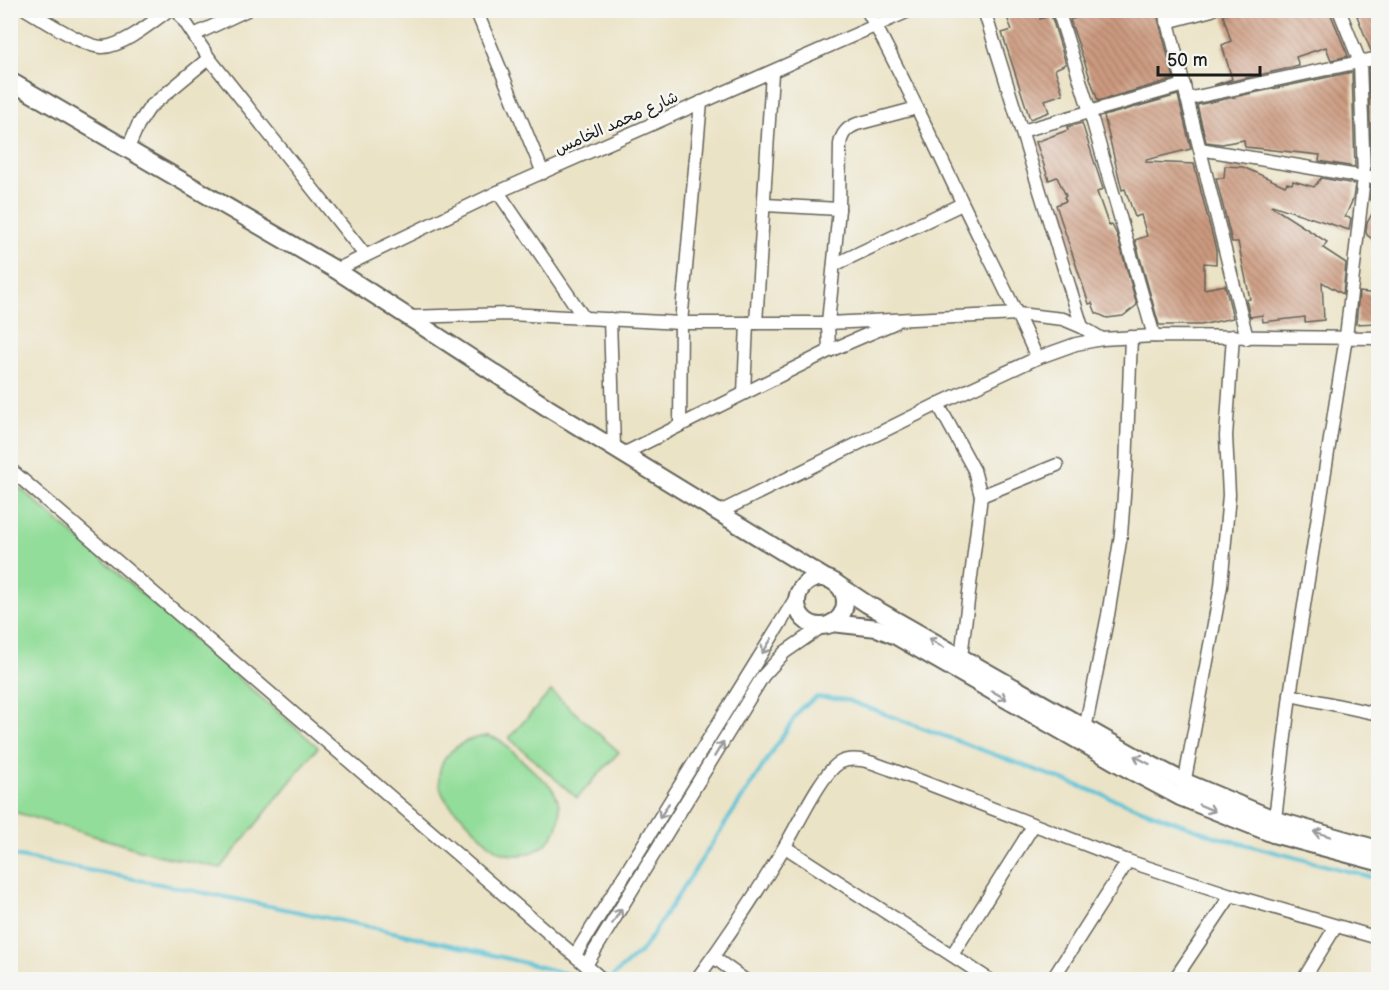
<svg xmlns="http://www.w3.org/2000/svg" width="1389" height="990" font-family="'Balsamiq Sans','Playpen Sans Arabic',sans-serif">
<defs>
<pattern id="building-back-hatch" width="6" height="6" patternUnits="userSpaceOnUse" patternTransform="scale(1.5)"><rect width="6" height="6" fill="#cc9a7f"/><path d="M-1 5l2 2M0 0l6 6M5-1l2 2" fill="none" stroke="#a57d67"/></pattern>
</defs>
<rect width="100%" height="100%" fill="#f6f6f2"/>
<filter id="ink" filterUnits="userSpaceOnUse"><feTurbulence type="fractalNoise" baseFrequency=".0167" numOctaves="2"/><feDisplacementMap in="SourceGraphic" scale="12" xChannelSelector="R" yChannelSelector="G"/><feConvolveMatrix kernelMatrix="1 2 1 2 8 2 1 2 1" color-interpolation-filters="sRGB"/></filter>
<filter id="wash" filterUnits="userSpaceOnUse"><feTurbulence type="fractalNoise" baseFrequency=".008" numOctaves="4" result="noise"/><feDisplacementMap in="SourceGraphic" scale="24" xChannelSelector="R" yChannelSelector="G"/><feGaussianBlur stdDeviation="1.35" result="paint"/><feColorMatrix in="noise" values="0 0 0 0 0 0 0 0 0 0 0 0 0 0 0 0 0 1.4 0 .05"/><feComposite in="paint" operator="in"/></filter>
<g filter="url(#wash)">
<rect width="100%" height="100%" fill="#ebe3c6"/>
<g fill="#92dd99" stroke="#577c5a" stroke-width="1.5">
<path d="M 20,488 L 318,747 L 221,868 L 157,855 L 11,811 L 10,497 Z"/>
<path d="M 551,691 L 619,752 L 577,798 L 509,738 Z"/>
<path d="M 488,736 L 500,740 L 551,787 C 561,801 563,819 554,834 C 543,853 517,861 497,850 C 488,845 475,829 467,821 C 458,812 445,803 441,790 C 431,758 461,738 488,736 Z"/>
</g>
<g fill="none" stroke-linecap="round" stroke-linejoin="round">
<g stroke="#58c1d5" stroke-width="4">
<path d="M 10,855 C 198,892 387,926 571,975 L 583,975"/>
<path d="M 613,976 L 643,949 L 801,708 L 817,697 L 847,700 L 1217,837 L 1378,879"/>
</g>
</g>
<g id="blocks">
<g fill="url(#building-back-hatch)">
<path d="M 1004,10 L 1036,10 L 1040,19 L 1051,15 L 1066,64 L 1055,69 L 1063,94 L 1045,100 L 1049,112 L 1030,119 L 1002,33 L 1012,30 Z"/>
<path d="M 1099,10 L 1141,10 L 1142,14 L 1156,10 L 1174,79 L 1098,101 L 1070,20 Z"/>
<path d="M 1238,10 L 1329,10 L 1348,56 L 1331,60 L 1326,47 L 1296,57 L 1299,66 L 1214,85 L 1232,79 L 1222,45 L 1231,41 L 1223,15 Z"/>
<path d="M 1370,10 L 1376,10 L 1378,18 L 1378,50 L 1371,51 L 1357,16 Z"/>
<path d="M 1368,68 L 1377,68 L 1377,74 L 1378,74 L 1378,169 L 1372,169 Z"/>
<path d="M 1352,72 L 1355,167 L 1319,161 L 1320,155 L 1245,147 L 1244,140 L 1222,144 L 1206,142 L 1197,105 Z"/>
<path d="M 1178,95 L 1191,149 L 1146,160 L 1146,162 L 1194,164 L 1216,250 L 1216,264 L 1204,263 L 1204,289 L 1225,285 L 1233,318 L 1201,325 L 1159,325 L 1135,240 L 1147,236 L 1141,215 L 1135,217 L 1125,189 L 1122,190 L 1104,116 Z"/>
<path d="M 1082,123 L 1103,189 L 1097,192 L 1109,226 L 1112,225 L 1117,235 L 1137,305 L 1123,316 L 1107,318 L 1096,313 L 1092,303 L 1089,304 L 1056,205 L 1066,201 L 1064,197 L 1066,196 L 1057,177 L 1049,180 L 1036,142 L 1068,130 L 1067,127 Z"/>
<path d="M 1225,166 L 1243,167 L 1285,186 L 1287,183 L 1292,184 L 1293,181 L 1314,187 L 1321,178 L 1355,184 L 1353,199 L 1345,217 L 1351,218 L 1349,230 L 1272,205 L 1271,206 L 1327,242 L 1323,248 L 1346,263 L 1343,294 L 1322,282 L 1324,320 L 1305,322 L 1305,317 L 1263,322 L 1262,315 L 1250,317 L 1246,300 L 1250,299 L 1238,242 L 1232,242 L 1216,178 L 1224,178 Z"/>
<path d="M 1371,185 L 1378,185 L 1378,243 L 1367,235 L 1366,232 L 1367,223 L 1377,205 L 1370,200 Z"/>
<path d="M 1359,292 L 1378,294 L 1378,323 L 1356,324 Z"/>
</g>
</g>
</g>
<g filter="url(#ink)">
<use href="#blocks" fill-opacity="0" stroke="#646258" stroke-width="1.5"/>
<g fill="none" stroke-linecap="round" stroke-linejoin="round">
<defs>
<g id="minor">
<path d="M 27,10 C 44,20 86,48 103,47 C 124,46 152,22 169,10"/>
<path d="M 177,10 L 209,58 L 365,255"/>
<path d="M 476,10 L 543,173"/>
<path d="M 867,10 C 902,73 931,138 962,202 C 987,254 1014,305 1037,358"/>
<path d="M 984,10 L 1082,327"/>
<path d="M 1058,10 L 1090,112 L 1154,336"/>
<path d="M 1165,10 L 1247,338"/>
<path d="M 1167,22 L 1212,10"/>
<path d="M 194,35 L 247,10"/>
<path d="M 1187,99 L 1378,58"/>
<path d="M 1022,131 L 1184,85"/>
<path d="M 128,148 L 138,125 L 150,107 L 209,58"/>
<path d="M 1200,149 L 1364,177 L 1378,177"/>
<path d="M 498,192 L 584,318"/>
<path d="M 765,205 L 839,209"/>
<path d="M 834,265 L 962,204"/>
<path d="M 336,270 L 498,192 L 911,10"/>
<path d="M 407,317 L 509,314 L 681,323 L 828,323 L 1018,314 L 1063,319 L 1082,327 L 1102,339"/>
<path d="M 610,319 L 614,448"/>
<path d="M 756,323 L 772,73"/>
<path d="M 829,351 L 828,323 L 839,209 L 840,144 C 842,133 847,128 857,124 L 917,108"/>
<path d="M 744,393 L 747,323"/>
<path d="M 938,404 L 974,470 L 981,496 L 961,657"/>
<path d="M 680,425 L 681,323 L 701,102"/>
<path d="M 623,454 L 829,351 L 894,323"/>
<path d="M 10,469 L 603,980"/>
<path d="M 981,496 L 1057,465"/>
<path d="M 718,513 L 938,404 L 1037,358 L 1076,344 L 1102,339 L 1154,336 L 1378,338"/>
<path d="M 1290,695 L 1378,714"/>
<path d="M 1084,734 L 1108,615 L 1121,535 L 1126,469 L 1131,337"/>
<path d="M 1183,790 L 1221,586 L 1229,495 L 1226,436 L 1233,336"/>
<path d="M 1274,827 L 1290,695 L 1346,337 L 1364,177 L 1360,62 L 1339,10"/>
<path d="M 785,847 L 990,980"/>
<path d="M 575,955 L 797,596"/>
<path d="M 952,955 L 1033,826"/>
<path d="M 713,957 L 745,980"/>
<path d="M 586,965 L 763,676 L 785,652 L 824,625"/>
<path d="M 696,980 C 728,937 758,891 785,846 C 797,827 822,771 841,762 C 856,755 875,764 890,769 L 1128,861 L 1231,895 L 1378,938"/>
<path d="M 1052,980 L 1128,861"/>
<path d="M 1174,980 L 1231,895"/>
<path d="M 1303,980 L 1336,926"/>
</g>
<g id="tertiary">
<path d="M 10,81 L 336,270 L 548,408 L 827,579"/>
<circle cx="821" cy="602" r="24"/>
<path d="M 834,582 L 867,604 L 1140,759 L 1185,782 L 1276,820 L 1378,849"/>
<path d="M 832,623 L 877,628 L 896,636 L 1133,772 L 1180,797 L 1273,834 L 1378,862"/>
</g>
</defs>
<use href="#minor" stroke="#646258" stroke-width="15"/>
<use href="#tertiary" stroke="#646258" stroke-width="20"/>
<use href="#minor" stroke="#fff" stroke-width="12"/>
<use href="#tertiary" stroke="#fff" stroke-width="16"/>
</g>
<defs><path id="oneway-shaft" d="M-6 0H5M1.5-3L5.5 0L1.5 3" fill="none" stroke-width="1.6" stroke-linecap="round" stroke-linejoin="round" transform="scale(1.5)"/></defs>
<g stroke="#999">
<use href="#oneway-shaft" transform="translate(936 643) rotate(-151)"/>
<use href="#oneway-shaft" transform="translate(767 646) rotate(122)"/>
<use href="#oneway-shaft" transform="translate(999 695) rotate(30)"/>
<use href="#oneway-shaft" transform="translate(719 749) rotate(-59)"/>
<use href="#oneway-shaft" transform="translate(1142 760) rotate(-152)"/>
<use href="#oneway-shaft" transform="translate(1207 808) rotate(23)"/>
<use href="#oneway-shaft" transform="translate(664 811) rotate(122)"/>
<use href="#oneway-shaft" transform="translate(1322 834) rotate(-164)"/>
<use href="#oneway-shaft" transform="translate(617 916) rotate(-59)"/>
</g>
</g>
<g text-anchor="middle" stroke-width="5" stroke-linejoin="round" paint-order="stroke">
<g font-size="16" fill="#1c1c1c" stroke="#f6f6f2">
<text transform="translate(616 122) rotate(-24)" y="6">شارع محمد الخامس</text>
</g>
</g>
<rect width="1389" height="990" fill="none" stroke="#f6f6f2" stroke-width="36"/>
<path d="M1158 66v9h102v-9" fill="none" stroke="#1c1c1c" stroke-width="3"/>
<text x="1167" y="66" font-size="18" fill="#1c1c1c" stroke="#f6f6f2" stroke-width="4.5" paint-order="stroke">50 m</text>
</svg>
